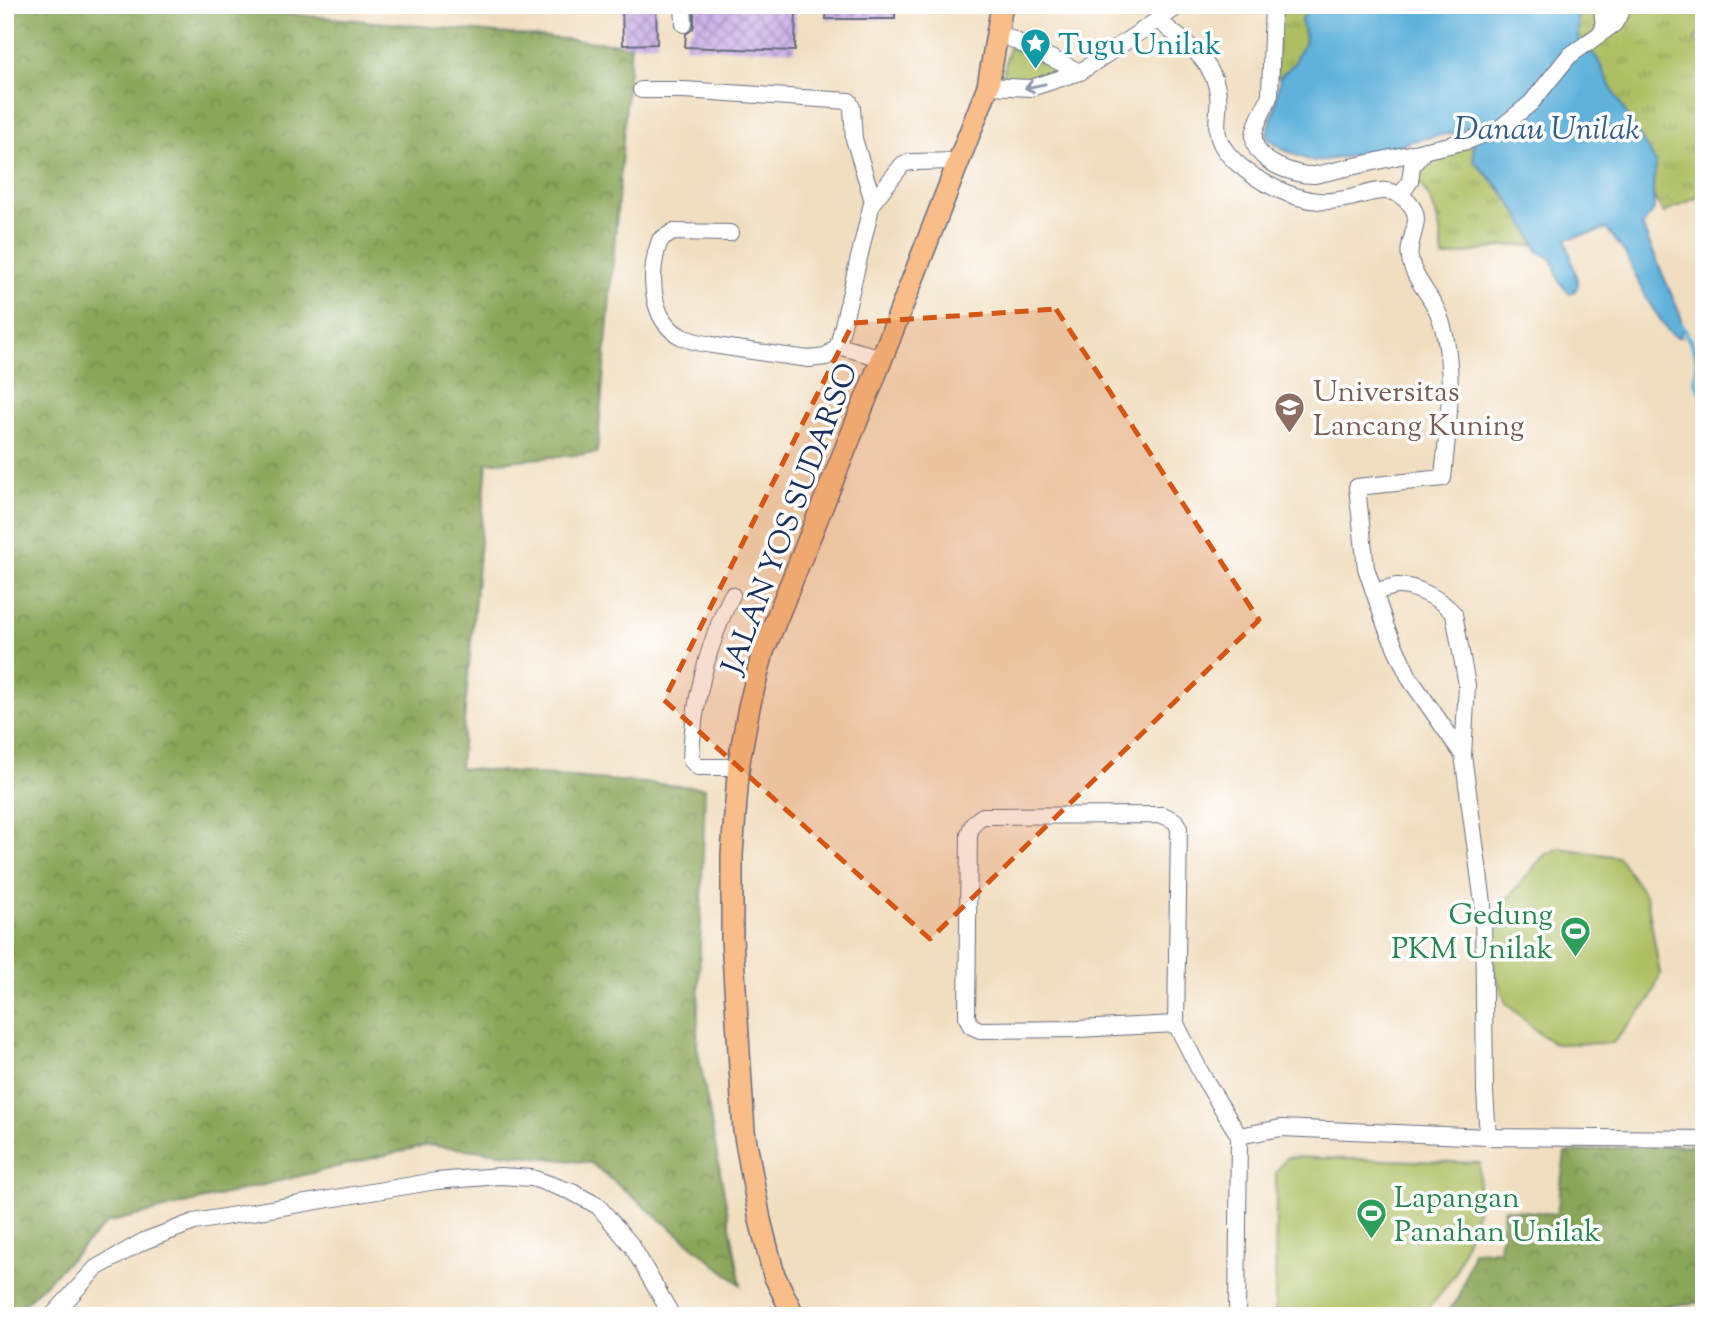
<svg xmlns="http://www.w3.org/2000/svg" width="1709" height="1321" font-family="'Sorts Mill Goudy',serif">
<defs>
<pattern id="grass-tufts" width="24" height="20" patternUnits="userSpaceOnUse" patternTransform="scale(1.75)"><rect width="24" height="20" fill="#adbf62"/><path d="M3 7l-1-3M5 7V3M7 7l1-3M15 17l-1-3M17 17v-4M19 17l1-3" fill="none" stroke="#8c9c54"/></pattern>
<pattern id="forest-crowns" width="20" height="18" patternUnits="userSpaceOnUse" patternTransform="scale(1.75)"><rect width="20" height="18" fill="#8aa658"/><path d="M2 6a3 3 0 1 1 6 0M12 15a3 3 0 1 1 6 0" fill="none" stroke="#70884c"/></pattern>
<pattern id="building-cross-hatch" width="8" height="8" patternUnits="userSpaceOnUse" patternTransform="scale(1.75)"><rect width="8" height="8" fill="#c9ace5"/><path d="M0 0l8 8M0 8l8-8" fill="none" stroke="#a28cbd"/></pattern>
</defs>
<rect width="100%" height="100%" fill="#fff"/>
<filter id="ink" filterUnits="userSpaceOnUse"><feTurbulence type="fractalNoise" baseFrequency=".0143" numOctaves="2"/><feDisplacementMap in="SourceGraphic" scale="14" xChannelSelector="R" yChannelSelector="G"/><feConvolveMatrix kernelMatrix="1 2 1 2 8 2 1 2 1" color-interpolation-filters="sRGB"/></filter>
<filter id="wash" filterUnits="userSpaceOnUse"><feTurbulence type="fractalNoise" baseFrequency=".00686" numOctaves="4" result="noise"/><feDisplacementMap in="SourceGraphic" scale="28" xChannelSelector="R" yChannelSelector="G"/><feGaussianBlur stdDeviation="1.57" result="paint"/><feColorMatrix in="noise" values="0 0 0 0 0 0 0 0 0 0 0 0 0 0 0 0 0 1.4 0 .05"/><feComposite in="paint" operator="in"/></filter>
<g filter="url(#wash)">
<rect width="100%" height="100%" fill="#f1dec0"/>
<g fill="url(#grass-tufts)" stroke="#647760" stroke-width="2">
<path d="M 1280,5 L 1315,5 L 1301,19 L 1306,42 L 1297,55 L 1296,63 L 1280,77 L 1276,77 Z"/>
<path d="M 1573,5 L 1597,5 L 1598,14 L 1595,35 L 1582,41 L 1578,38 L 1578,19 Z"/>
<path d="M 1625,5 L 1704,5 L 1704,26 L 1695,40 L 1704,49 L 1704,194 L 1664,213 L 1653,196 L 1653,189 L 1597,58 L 1589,49 Z"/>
<path d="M 1009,47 L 1057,69 L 1061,75 L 1029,82 L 1005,82 L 1003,76 Z"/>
<path d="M 1473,144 L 1474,161 C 1498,186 1521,212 1535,245 L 1504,246 L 1443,258 C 1440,227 1438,202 1415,179 L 1419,160 Z"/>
</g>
<g fill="url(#forest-crowns)" stroke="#526a5b" stroke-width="2">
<path d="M 5,5 L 188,5 L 631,45 L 597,453 L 487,463 L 460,768 L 705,788 L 697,1046 L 741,1285 L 591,1163 L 427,1145 L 107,1223 L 12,1316 L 5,1316 Z"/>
<path d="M 1704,1145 L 1704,1302 L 1562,1316 L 1444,1316 L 1459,1298 L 1473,1251 L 1499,1250 L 1504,1209 L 1557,1214 L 1565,1153 L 1634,1146 Z"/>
</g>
<g fill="#adbf62" stroke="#647760" stroke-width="2">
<path d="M 1560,848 L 1618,857 L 1647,898 L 1660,974 L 1651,999 L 1613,1043 L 1555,1044 L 1541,1035 L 1506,1003 L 1494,971 L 1493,945 L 1507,899 L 1544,855 Z"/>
<path d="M 1287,1157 L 1480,1163 L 1478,1207 L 1455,1274 L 1435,1301 L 1417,1316 L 1275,1316 L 1276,1172 Z"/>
</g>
<path fill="#60b2db" stroke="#3e709c" stroke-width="2" d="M 1315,5 L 1573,5 L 1578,19 L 1578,38 L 1597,58 L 1611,88 L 1656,163 L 1653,189 L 1654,210 L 1642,226 L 1681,317 L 1681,337 L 1676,337 L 1668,331 L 1646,298 L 1625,253 L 1607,229 L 1566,239 L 1578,284 L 1575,291 L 1570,294 L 1560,283 L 1552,259 L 1538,251 L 1530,232 L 1501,189 L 1474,161 L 1473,140 L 1462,133 L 1446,134 L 1412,141 L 1382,151 L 1313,162 L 1282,149 L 1266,137 L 1275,107 L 1280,77 L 1295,63 L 1297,55 L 1306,42 L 1301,19 Z"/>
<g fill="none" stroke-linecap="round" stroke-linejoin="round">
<path stroke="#60b2db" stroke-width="5" d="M 1681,324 C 1691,343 1703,358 1695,380 L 1704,397"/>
</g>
<g id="blocks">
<g fill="url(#building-cross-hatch)">
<path d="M 622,5 L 656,5 L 657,44 L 623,45 Z"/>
<path d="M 694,5 L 796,5 L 795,51 L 685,47 L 686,34 L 693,29 L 694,24 Z"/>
<path d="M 827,5 L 895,5 L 895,19 L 826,19 Z"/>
</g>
</g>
</g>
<g filter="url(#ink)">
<use href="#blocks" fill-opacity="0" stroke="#666c80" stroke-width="2"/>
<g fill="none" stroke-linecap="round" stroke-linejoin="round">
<defs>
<g id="minor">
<path d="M 683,5 L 684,24"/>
<path d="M 1273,5 L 1270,94 C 1266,109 1255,121 1254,136 C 1253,162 1295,176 1315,175 L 1467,141 L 1500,128 L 1531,103 L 1569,56 L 1614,24 L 1621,12 L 1620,5"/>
<path d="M 1602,5 L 1604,31"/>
<path d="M 1158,20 C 1179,38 1205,54 1215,81 C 1227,115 1201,132 1238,164 C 1258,182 1292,199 1319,201 C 1329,202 1340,200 1350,198 C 1363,195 1380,188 1392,192 C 1400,194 1404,198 1409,203 C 1426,221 1406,238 1410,258 C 1413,279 1432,296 1439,315 C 1457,362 1448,428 1443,478 L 1357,487 L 1366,568 L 1386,627 L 1410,679 L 1463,755 L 1483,903 L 1485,1092 L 1488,1137"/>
<path d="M 999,33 L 1080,72"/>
<path d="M 988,86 L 1031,88 L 1080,72 L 1180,5"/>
<path d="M 641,90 L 684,90 L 849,101 L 852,108 L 854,139 L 873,201"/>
<path d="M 1401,195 L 1410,181 L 1412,166 L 1425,150"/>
<path d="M 730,233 L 673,232 L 660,240 C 649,270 648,320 682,337 C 692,342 707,344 718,346 C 749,351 779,355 809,359 L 826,357 L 838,346 L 872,203 L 903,164 L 912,162 L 958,161"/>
<path d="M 838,346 L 882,358"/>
<path d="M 1374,592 C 1381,590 1390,587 1397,586 C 1416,585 1442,600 1454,614 L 1467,685 L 1463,755"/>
<path d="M 732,595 C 708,642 692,707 691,760 L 698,767 L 738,767"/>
<path d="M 1176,1024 L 1077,1029 L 980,1030 L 971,1026 L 967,1017 L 969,835 C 971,826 974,821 983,816 L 1163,815 L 1175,821 L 1179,828 L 1176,1024 L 1202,1075 L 1239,1136"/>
<path d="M 52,1316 L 96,1268 L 144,1241 L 194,1222 L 436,1181 L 500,1176 L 532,1178 L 572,1192 L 598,1206 L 632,1246 L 672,1316"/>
<path d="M 1237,1316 L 1239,1136 L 1281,1128 L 1488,1137 L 1704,1139"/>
</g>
<path id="major" d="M 794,1316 L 774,1275 L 760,1220 L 744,1131 L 732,939 L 732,854 L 739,762 L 749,707 L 763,652 L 871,386 L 988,86 L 1002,5"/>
</defs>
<use href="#minor" stroke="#666c80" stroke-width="18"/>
<use href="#major" stroke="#666c80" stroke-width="24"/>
<use href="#minor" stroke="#fff" stroke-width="16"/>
<use href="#major" stroke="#f8bd89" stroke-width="21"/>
</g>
<defs><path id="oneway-shaft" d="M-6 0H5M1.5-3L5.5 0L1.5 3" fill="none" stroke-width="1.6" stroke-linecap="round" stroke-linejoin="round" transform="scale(1.75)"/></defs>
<use stroke="#8d97ae" href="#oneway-shaft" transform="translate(1035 86) rotate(168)"/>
</g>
<path fill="#d45514" fill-opacity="0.2" stroke="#d45514" stroke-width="5" stroke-dasharray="14 9" stroke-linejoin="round" d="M 1056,309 L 1259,620 L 930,939 L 664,700 L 853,323 Z"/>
<defs>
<symbol id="sight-pin" viewBox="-11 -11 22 30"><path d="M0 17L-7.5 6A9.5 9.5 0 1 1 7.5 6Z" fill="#0f9aa8" stroke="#fff"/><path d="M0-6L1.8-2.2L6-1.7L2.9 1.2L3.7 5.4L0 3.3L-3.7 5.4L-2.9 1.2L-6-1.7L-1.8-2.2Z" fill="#fff"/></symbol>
<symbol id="university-pin" viewBox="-11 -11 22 30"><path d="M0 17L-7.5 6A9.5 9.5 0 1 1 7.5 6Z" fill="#8d6e63" stroke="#fff"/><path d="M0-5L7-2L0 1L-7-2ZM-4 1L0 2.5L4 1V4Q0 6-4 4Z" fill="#fff"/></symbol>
<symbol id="stadium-pin" viewBox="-11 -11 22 30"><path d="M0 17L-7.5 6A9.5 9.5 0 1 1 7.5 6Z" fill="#2e9e5b" stroke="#fff"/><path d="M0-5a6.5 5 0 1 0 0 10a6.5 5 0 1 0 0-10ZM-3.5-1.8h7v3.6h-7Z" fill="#fff"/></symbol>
</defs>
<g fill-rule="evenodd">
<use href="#sight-pin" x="1018" y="26" width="35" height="47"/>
<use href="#university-pin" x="1272" y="390" width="35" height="47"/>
<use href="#stadium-pin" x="1558" y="914" width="35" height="47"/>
<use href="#stadium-pin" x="1354" y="1196" width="35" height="47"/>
</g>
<g text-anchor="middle" stroke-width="7" stroke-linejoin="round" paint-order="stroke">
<g font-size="30" fill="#0d838f" stroke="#fff" text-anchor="start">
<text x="1058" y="54">Tugu Unilak</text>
</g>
<g font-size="30" fill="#785e54" stroke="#fff" text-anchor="start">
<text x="1313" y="401">Universitas<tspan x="1313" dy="34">Lancang Kuning</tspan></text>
</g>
<g font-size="30" fill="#1b2f5e" stroke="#fff">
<text transform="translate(789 518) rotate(-69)" y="10">JALAN YOS SUDARSO</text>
</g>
<g font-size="30" fill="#27864d" stroke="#fff" text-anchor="end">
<text x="1553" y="924">Gedung<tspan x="1553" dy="34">PKM Unilak</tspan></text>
<text x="1394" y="1207" text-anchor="start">Lapangan<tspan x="1394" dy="34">Panahan Unilak</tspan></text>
</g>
<g font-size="32" font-style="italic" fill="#335d8a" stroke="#fff">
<text x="1547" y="139">Danau Unilak</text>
</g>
</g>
<rect width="1709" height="1321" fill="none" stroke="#fff" stroke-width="28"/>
</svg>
